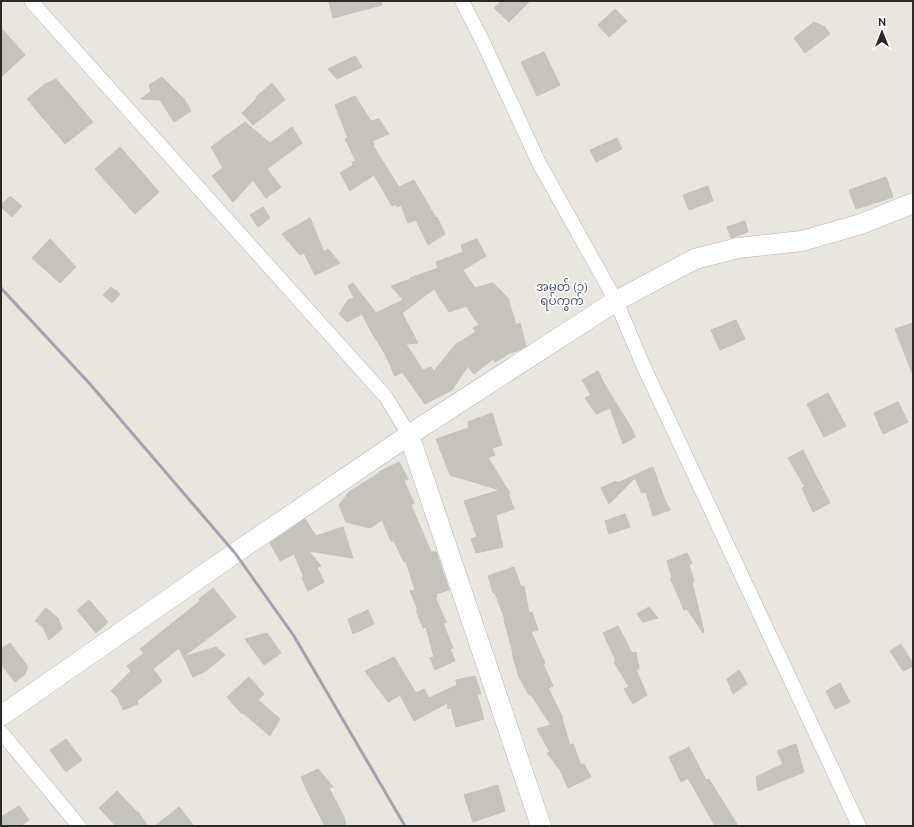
<svg xmlns="http://www.w3.org/2000/svg" width="914" height="827" font-family="Ubuntu,'Noto Sans Myanmar',sans-serif">
<rect width="100%" height="100%" fill="#eae5dd"/>
<g fill="#c6c3bc" stroke="#c6c1b7" fill-rule="evenodd">
<path d="M 329,1 L 381,1 L 382,5 L 333,18 Z"/>
<path d="M 501,1 L 530,1 L 509,22 L 494,8 Z"/>
<path d="M 615,9 L 627,21 L 609,37 L 598,25 Z"/>
<path d="M 814,22 L 825,27 L 830,34 L 805,53 L 794,38 Z"/>
<path d="M 1,28 L 25,55 L 1,77 Z"/>
<path d="M 544,52 L 560,85 L 537,96 L 521,62 Z"/>
<path d="M 355,56 L 362,67 L 337,79 L 328,69 Z"/>
<path d="M 162,77 L 184,99 L 191,111 L 174,122 L 160,100 L 141,99 L 151,91 L 149,85 Z"/>
<path d="M 56,79 L 93,122 L 65,144 L 27,99 L 45,84 Z"/>
<path d="M 272,83 L 285,100 L 253,125 L 242,113 L 257,98 L 256,97 Z"/>
<path d="M 355,96 L 371,121 L 379,119 L 389,134 L 372,141 L 374,145 L 373,146 L 399,187 L 414,180 L 436,218 L 437,217 L 445,234 L 428,245 L 416,220 L 408,223 L 401,205 L 397,207 L 396,204 L 392,206 L 374,175 L 350,191 L 340,173 L 353,165 L 352,162 L 356,161 L 345,139 L 348,138 L 335,105 Z"/>
<path d="M 245,122 L 270,143 L 292,127 L 302,143 L 267,169 L 281,187 L 266,198 L 253,180 L 233,202 L 212,176 L 223,168 L 211,147 Z"/>
<path d="M 617,138 L 622,149 L 596,162 L 590,150 Z"/>
<path d="M 120,147 L 159,192 L 135,214 L 95,169 Z"/>
<path d="M 886,177 L 893,197 L 856,209 L 849,190 Z"/>
<path d="M 708,186 L 713,201 L 689,210 L 683,195 Z"/>
<path d="M 10,196 L 22,206 L 12,217 L 1,207 L 1,205 Z"/>
<path d="M 263,207 L 270,218 L 258,227 L 250,215 Z"/>
<path d="M 310,218 L 324,252 L 328,249 L 340,263 L 315,275 L 304,253 L 300,255 L 282,234 Z"/>
<path d="M 745,221 L 748,232 L 731,238 L 727,227 Z"/>
<path d="M 50,239 L 76,267 L 60,283 L 32,258 Z"/>
<path d="M 477,239 L 486,256 L 463,270 L 475,288 L 493,283 L 508,298 L 516,325 L 520,323 L 526,346 L 517,351 L 510,353 L 495,362 L 493,359 L 474,374 L 468,366 L 452,390 L 425,404 L 402,372 L 395,376 L 385,354 L 372,333 L 362,314 L 347,322 L 339,314 L 348,300 L 354,298 L 348,286 L 353,283 L 376,313 L 403,300 L 391,286 L 411,279 L 410,278 L 438,268 L 436,262 L 463,252 L 461,245 ZM 434,289 L 449,312 L 466,306 L 479,325 L 473,328 L 476,332 L 455,345 L 434,371 L 431,367 L 423,370 L 406,344 L 418,343 L 402,313 Z"/>
<path d="M 111,287 L 120,294 L 112,303 L 103,295 Z"/>
<path d="M 736,320 L 745,339 L 720,350 L 711,330 Z"/>
<path d="M 913,323 L 913,373 L 912,373 L 895,329 Z"/>
<path d="M 598,371 L 606,387 L 631,427 L 635,437 L 623,444 L 610,408 L 596,414 L 585,398 L 591,395 L 582,380 Z"/>
<path d="M 828,393 L 846,426 L 824,437 L 807,404 Z"/>
<path d="M 898,402 L 908,422 L 883,434 L 874,413 Z"/>
<path d="M 492,413 L 502,445 L 492,448 L 495,455 L 488,458 L 510,493 L 508,493 L 514,509 L 496,515 L 503,547 L 476,553 L 471,539 L 477,537 L 464,501 L 500,490 L 450,475 L 436,439 L 469,428 L 468,422 Z"/>
<path d="M 803,450 L 810,464 L 830,503 L 813,512 L 802,488 L 805,487 L 788,458 Z"/>
<path d="M 399,462 L 408,479 L 404,481 L 414,503 L 411,505 L 431,552 L 436,552 L 449,590 L 436,594 L 437,597 L 435,597 L 446,622 L 443,623 L 453,648 L 450,649 L 455,661 L 435,670 L 430,658 L 434,657 L 426,627 L 423,628 L 416,610 L 418,610 L 410,591 L 415,590 L 406,562 L 404,562 L 394,541 L 391,541 L 382,520 L 370,528 L 346,522 L 339,505 L 349,492 L 379,473 L 379,472 Z"/>
<path d="M 653,467 L 664,498 L 670,510 L 653,516 L 646,492 L 642,493 L 635,478 L 609,504 L 601,488 L 616,481 L 617,483 Z"/>
<path d="M 625,514 L 630,527 L 609,534 L 605,521 Z"/>
<path d="M 305,519 L 316,536 L 343,527 L 353,558 L 309,551 L 321,566 L 317,567 L 324,582 L 308,591 L 302,578 L 304,577 L 294,554 L 280,561 L 270,543 Z"/>
<path d="M 687,553 L 692,563 L 689,565 L 694,581 L 692,582 L 704,632 L 703,633 L 687,609 L 684,610 L 673,584 L 670,579 L 672,578 L 667,561 Z"/>
<path d="M 514,567 L 521,587 L 524,586 L 529,613 L 532,612 L 538,630 L 531,632 L 545,663 L 543,664 L 553,686 L 548,688 L 563,718 L 562,719 L 570,745 L 573,744 L 581,765 L 584,764 L 591,777 L 568,788 L 560,770 L 547,753 L 550,752 L 537,729 L 551,725 L 531,695 L 529,695 L 519,677 L 512,653 L 513,653 L 504,620 L 505,620 L 495,593 L 493,593 L 488,576 Z"/>
<path d="M 213,588 L 236,617 L 183,657 L 216,647 L 225,655 L 206,671 L 193,677 L 179,648 L 153,669 L 162,681 L 137,701 L 138,704 L 123,710 L 118,698 L 111,691 L 131,671 L 127,666 L 144,653 L 140,649 L 200,601 L 199,599 Z"/>
<path d="M 89,600 L 108,622 L 96,633 L 77,610 Z"/>
<path d="M 649,607 L 658,618 L 643,622 L 637,614 Z"/>
<path d="M 46,608 L 58,618 L 62,629 L 49,640 L 43,627 L 35,621 Z"/>
<path d="M 368,610 L 374,624 L 353,634 L 348,619 Z"/>
<path d="M 618,626 L 632,653 L 636,652 L 639,669 L 636,670 L 647,695 L 633,704 L 624,689 L 629,687 L 614,662 L 616,661 L 603,633 Z"/>
<path d="M 267,633 L 281,653 L 264,665 L 245,639 Z"/>
<path d="M 10,643 L 28,667 L 25,674 L 15,682 L 1,664 L 1,649 Z"/>
<path d="M 901,644 L 913,664 L 913,666 L 903,671 L 890,651 Z"/>
<path d="M 394,657 L 416,693 L 424,689 L 429,698 L 457,685 L 456,680 L 475,676 L 481,694 L 477,694 L 484,719 L 456,727 L 451,708 L 448,709 L 447,703 L 414,721 L 400,695 L 388,702 L 365,671 Z"/>
<path d="M 739,670 L 747,684 L 733,694 L 727,679 Z"/>
<path d="M 249,677 L 264,694 L 258,700 L 280,719 L 270,736 L 243,713 L 242,714 L 227,697 Z"/>
<path d="M 840,683 L 850,702 L 835,709 L 826,691 Z"/>
<path d="M 66,739 L 82,760 L 66,772 L 50,750 Z"/>
<path d="M 796,744 L 804,772 L 758,791 L 756,777 L 783,764 L 777,751 Z"/>
<path d="M 689,747 L 706,780 L 709,779 L 738,826 L 715,826 L 688,778 L 681,782 L 669,757 Z"/>
<path d="M 318,769 L 333,787 L 329,788 L 344,817 L 346,826 L 325,826 L 308,793 L 301,777 Z"/>
<path d="M 498,785 L 505,811 L 473,822 L 464,795 Z"/>
<path d="M 117,791 L 137,812 L 138,812 L 148,826 L 116,826 L 99,808 Z"/>
<path d="M 19,806 L 29,820 L 21,826 L 1,826 L 1,817 Z"/>
<path d="M 179,807 L 194,826 L 155,826 Z"/>
</g>
<g fill="none" stroke-linecap="round" stroke-linejoin="round">
<defs>
<g id="street">
<path d="M 31,1 L 386,397 L 409,435"/>
<path d="M 462,1 L 483,42 L 539,163 L 616,301 L 643,365 L 859,826"/>
<path d="M 1,732 L 79,826"/>
</g>
<g id="secondary">
<path d="M 409,435 L 541,826"/>
<path d="M 1,716 L 235,553 L 409,435 L 616,301 L 695,259 L 738,248 L 802,241 L 861,224 L 913,203"/>
</g>
</defs>
<use href="#street" stroke="#b1b3bc" stroke-width="15"/>
<use href="#secondary" stroke="#b1b3bc" stroke-width="21"/>
<use href="#street" stroke="#fff" stroke-width="14"/>
<use href="#secondary" stroke="#fff" stroke-width="20"/>
<path stroke="#a1a3b2" stroke-width="3" d="M 1,288 L 90,384 L 235,553 L 294,636 L 405,826"/>
</g>
<g text-anchor="middle" stroke-width="3" stroke-linejoin="round" paint-order="stroke">
<g font-size="12" fill="#4f5676" stroke="#fff">
<text x="562" y="291">အမှတ် (၁)<tspan x="562" dy="14">ရပ်ကွက်</tspan></text>
</g>
</g>
<rect width="914" height="827" fill="none" stroke="#2a2a2a" stroke-width="4"/>
<g transform="translate(882 32)" stroke="#ffffff" stroke-width="3" paint-order="stroke">
<path d="M0-3L7 15L0 10L-7 15Z" fill="#2a2a2a"/>
<text y="-6" font-size="11" font-weight="bold" text-anchor="middle" fill="#2a2a2a">N</text>
</g>
</svg>
